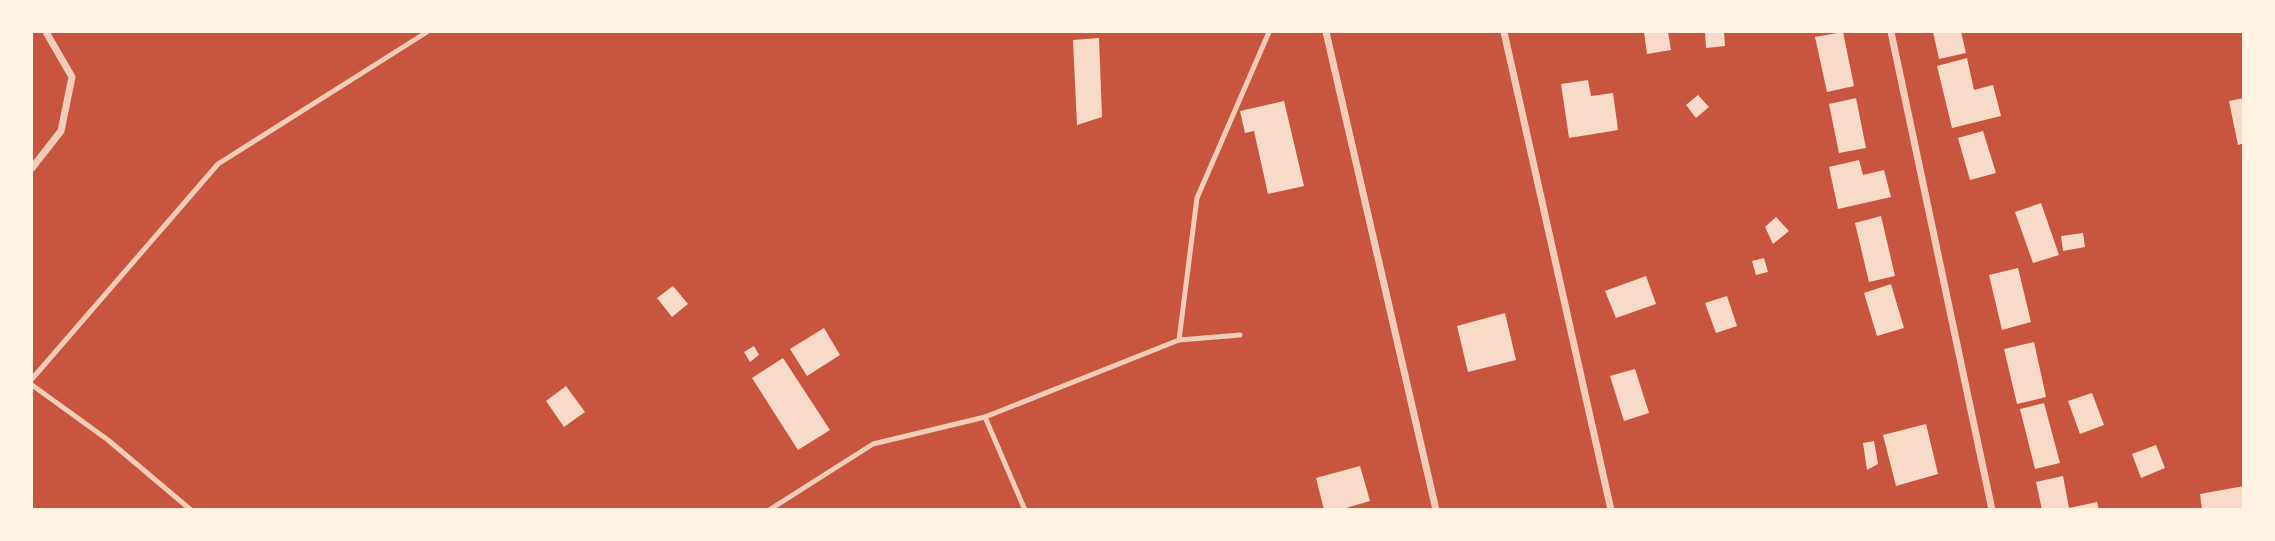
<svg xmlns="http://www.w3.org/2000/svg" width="2275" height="541" font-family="'Space Grotesk',sans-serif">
<rect width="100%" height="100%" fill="#c8553d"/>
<g fill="#f7dbc8">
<path d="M 1644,32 L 1668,32 L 1671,50 L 1647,54 Z"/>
<path d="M 1705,32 L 1724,32 L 1725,46 L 1706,48 Z"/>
<path d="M 1843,32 L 1854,86 L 1827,92 L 1815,37 Z"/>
<path d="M 1933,32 L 1961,32 L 1966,53 L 1939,59 Z"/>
<path d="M 1099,38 L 1102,117 L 1077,125 L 1073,40 Z"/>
<path d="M 1967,58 L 1974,90 L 1993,85 L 2001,116 L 1952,128 L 1937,66 Z"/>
<path d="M 1588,80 L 1591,96 L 1613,93 L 1618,130 L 1569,138 L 1561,84 Z"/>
<path d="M 1698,95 L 1709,107 L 1696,118 L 1686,105 Z"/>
<path d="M 1856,98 L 1866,148 L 1839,153 L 1829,104 Z"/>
<path d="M 2244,98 L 2244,143 L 2238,145 L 2229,101 Z"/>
<path d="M 1284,101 L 1304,186 L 1268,194 L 1254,131 L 1245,133 L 1240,111 Z"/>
<path d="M 1983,131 L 1996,173 L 1970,180 L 1958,138 Z"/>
<path d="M 1859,160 L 1863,175 L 1884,170 L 1891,197 L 1838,209 L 1829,167 Z"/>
<path d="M 2041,203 L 2059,255 L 2033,263 L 2015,212 Z"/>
<path d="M 1881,216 L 1895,276 L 1869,282 L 1855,223 Z"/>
<path d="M 1776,217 L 1789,231 L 1773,244 L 1765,227 Z"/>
<path d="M 2083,233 L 2085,247 L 2063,251 L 2061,236 Z"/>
<path d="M 1764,258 L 1768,272 L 1756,275 L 1752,261 Z"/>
<path d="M 2018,268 L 2031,322 L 2002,330 L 1989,275 Z"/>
<path d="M 1646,276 L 1656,304 L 1616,318 L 1605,291 Z"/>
<path d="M 1891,284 L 1904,328 L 1877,336 L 1864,293 Z"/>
<path d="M 673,286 L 688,304 L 672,317 L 657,298 Z"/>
<path d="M 1727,296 L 1737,326 L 1716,333 L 1705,303 Z"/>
<path d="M 1505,313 L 1516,360 L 1468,372 L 1457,326 Z"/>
<path d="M 824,328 L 840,355 L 807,376 L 790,349 Z"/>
<path d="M 2034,342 L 2046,397 L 2017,404 L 2004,349 Z"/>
<path d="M 754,346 L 759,355 L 750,362 L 744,352 Z"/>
<path d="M 783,358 L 830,430 L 798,450 L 752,378 Z"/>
<path d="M 1635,369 L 1649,413 L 1624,421 L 1610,376 Z"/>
<path d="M 566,386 L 585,412 L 564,427 L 546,401 Z"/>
<path d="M 2092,393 L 2104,425 L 2080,434 L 2068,401 Z"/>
<path d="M 2044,403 L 2060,463 L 2035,469 L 2020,409 Z"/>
<path d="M 1926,424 L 1938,474 L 1896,486 L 1883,435 Z"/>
<path d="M 1874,441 L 1878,464 L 1867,470 L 1863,443 Z"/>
<path d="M 2156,445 L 2165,468 L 2141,478 L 2132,454 Z"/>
<path d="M 1360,466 L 1370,501 L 1339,510 L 1324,510 L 1316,478 Z"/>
<path d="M 2063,476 L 2069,508 L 2097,502 L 2099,510 L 2042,510 L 2036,482 Z"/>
<path d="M 2244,486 L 2244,510 L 2202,510 L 2200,494 Z"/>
</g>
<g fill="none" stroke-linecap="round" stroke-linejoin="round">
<g stroke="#f1ccb7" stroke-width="5">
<path d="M 1179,340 L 1197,198 L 1269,32"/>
<path d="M 32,379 L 218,164 L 427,32"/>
<path d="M 32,385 L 108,440 L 191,510"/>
<path d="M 985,417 L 1025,510"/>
<path d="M 769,510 L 873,444 L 985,417 L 1179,340 L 1240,335"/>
</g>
<g stroke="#f1ccb7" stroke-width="7">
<path d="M 1326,32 L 1436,510"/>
<path d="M 1504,32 L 1611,510"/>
<path d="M 1891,32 L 1992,510"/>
<path d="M 32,168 L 61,131 L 72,77 L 46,32"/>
</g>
</g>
<rect width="2275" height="541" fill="none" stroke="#fff3e0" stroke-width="66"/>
</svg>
